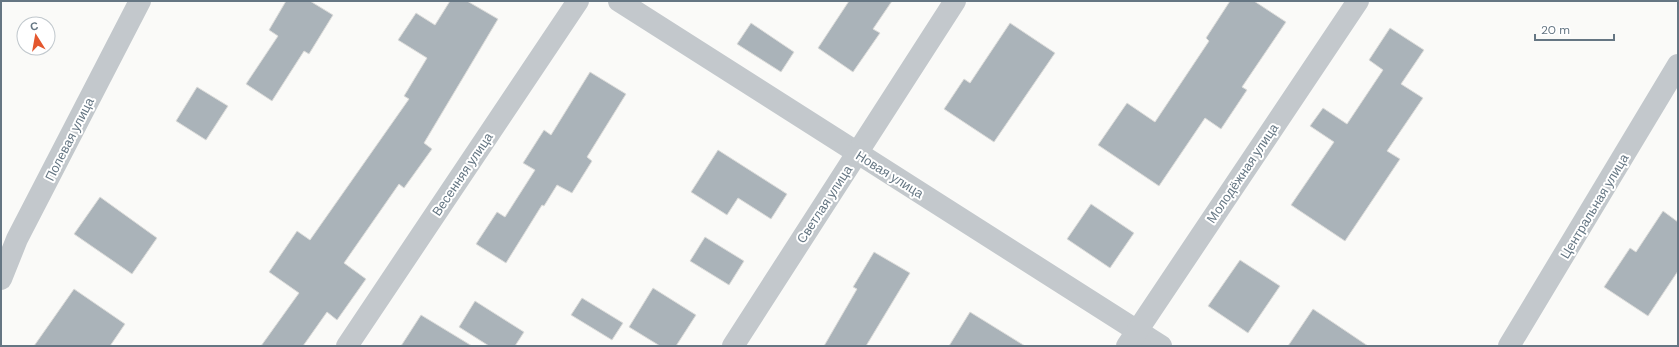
<svg xmlns="http://www.w3.org/2000/svg" width="1679" height="347" font-family="'DM Sans',sans-serif">
<rect width="100%" height="100%" fill="#fafaf8"/>
<g fill="#aab3b9" stroke="#dcdcda">
<path d="M 286,1 L 310,1 L 333,15 L 309,54 L 304,51 L 272,101 L 246,84 L 278,36 L 269,30 Z"/>
<path d="M 450,1 L 467,1 L 498,19 L 424,143 L 432,149 L 404,188 L 399,184 L 344,263 L 366,279 L 337,320 L 327,312 L 303,346 L 261,346 L 299,293 L 269,272 L 297,231 L 310,240 L 409,99 L 404,96 L 427,58 L 398,40 L 416,13 L 435,25 Z"/>
<path d="M 849,1 L 892,1 L 873,29 L 880,33 L 853,72 L 818,48 Z"/>
<path d="M 1230,1 L 1254,1 L 1286,22 L 1242,87 L 1247,90 L 1221,129 L 1205,118 L 1159,186 L 1098,145 L 1127,103 L 1155,122 L 1209,41 L 1206,38 Z"/>
<path d="M 751,23 L 794,52 L 781,72 L 737,44 Z"/>
<path d="M 1010,23 L 1055,53 L 994,142 L 944,109 L 964,79 L 970,83 Z"/>
<path d="M 1390,28 L 1424,50 L 1401,84 L 1423,98 L 1387,151 L 1400,159 L 1345,241 L 1291,205 L 1334,142 L 1310,126 L 1323,108 L 1347,124 L 1383,70 L 1369,60 Z"/>
<path d="M 590,72 L 626,94 L 587,157 L 592,161 L 572,193 L 557,185 L 544,206 L 542,205 L 506,263 L 476,244 L 497,212 L 505,217 L 535,170 L 523,163 L 544,130 L 551,135 Z"/>
<path d="M 197,87 L 228,106 L 206,140 L 176,121 Z"/>
<path d="M 718,150 L 787,194 L 771,219 L 738,198 L 727,215 L 691,192 Z"/>
<path d="M 100,197 L 157,238 L 132,274 L 74,234 Z"/>
<path d="M 1091,204 L 1134,233 L 1110,268 L 1067,239 Z"/>
<path d="M 1663,211 L 1678,222 L 1678,271 L 1648,316 L 1604,287 L 1630,248 L 1636,252 Z"/>
<path d="M 705,237 L 744,261 L 729,285 L 690,261 Z"/>
<path d="M 874,252 L 910,273 L 866,346 L 824,346 L 857,289 L 853,287 Z"/>
<path d="M 1240,260 L 1280,286 L 1248,333 L 1208,306 Z"/>
<path d="M 653,288 L 696,315 L 676,346 L 660,346 L 629,327 Z"/>
<path d="M 74,289 L 125,324 L 110,346 L 34,346 Z"/>
<path d="M 582,298 L 623,323 L 612,340 L 571,315 Z"/>
<path d="M 475,301 L 524,332 L 515,346 L 489,346 L 459,327 Z"/>
<path d="M 1313,309 L 1368,346 L 1288,346 Z"/>
<path d="M 970,312 L 1025,346 L 949,346 Z"/>
<path d="M 421,315 L 472,346 L 401,346 Z"/>
</g>
<g fill="none" stroke-linecap="round" stroke-linejoin="round">
<g stroke="#c3c8cc" stroke-width="22">
<path d="M 619,1 L 1161,346"/>
<path d="M 1,279 L 17,239 L 140,1"/>
<path d="M 347,346 L 578,1"/>
<path d="M 733,346 L 955,1"/>
<path d="M 1127,346 L 1358,1"/>
<path d="M 1509,346 L 1678,65"/>
</g>
</g>
<g text-anchor="middle" stroke-width="4" stroke-linejoin="round" paint-order="stroke">
<g font-size="13" fill="#657683" stroke="#fff">
<text transform="translate(69 139) rotate(-63)" y="5">Полевая улица</text>
<text transform="translate(1242 173) rotate(-56)" y="5">Молодёжная улица</text>
<text transform="translate(462 174) rotate(-56)" y="5">Весенняя улица</text>
<text transform="translate(890 174) rotate(32)" y="5">Новая улица</text>
<text transform="translate(824 204) rotate(-57)" y="5">Светлая улица</text>
<text transform="translate(1594 206) rotate(-59)" y="5">Центральная улица</text>
</g>
</g>
<rect width="1679" height="347" fill="none" stroke="#657683" stroke-width="4"/>
<g transform="translate(36 36) rotate(349)"><circle r="19" fill="#ffffff" stroke="#c1c8cd"/>
<path d="M0-3L7 15L0 10L-7 15Z" fill="#e4572e"/>
<text y="-6" font-size="11" font-weight="bold" text-anchor="middle" fill="#657683">С</text>
</g>
<path d="M1535 34v6h79v-6" fill="none" stroke="#657683" stroke-width="2"/>
<text x="1541" y="34" font-size="12" fill="#657683" stroke="#ffffff" stroke-width="3" paint-order="stroke">20 m</text>
</svg>
